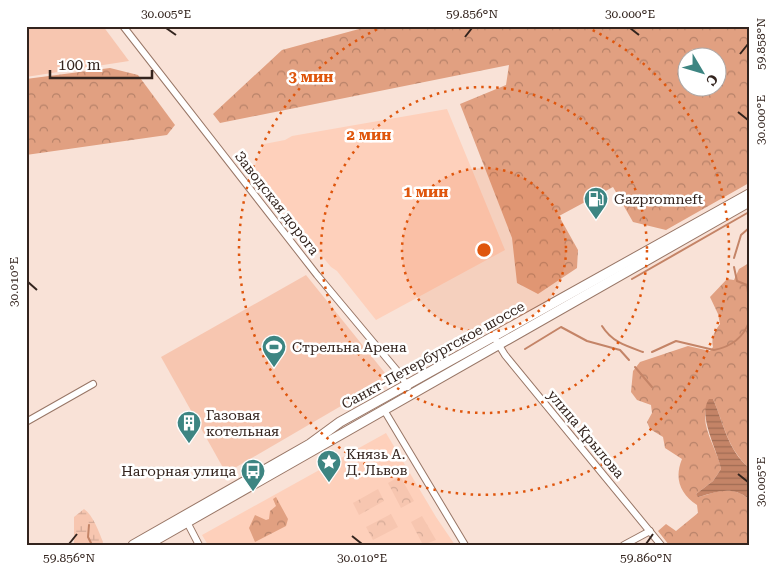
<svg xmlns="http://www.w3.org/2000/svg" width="775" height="571" font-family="'Roboto Serif',serif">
<defs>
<pattern id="forest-crowns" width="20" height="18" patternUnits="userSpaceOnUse" patternTransform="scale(1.25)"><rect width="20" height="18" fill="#e1a081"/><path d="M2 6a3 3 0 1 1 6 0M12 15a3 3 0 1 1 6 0" fill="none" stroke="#b78269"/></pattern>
<pattern id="wetland-marsh" width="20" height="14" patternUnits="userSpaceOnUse" patternTransform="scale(1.25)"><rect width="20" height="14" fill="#f7c6b0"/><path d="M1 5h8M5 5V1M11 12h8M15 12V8" fill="none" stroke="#d4aa97"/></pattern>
<pattern id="park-crowns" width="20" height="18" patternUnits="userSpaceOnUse" patternTransform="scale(1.25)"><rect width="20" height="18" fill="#f7c6b0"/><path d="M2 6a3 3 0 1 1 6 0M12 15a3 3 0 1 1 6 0" fill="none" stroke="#d4aa97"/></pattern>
<pattern id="water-rules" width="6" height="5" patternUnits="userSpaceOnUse" patternTransform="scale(1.25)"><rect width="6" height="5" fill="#c48467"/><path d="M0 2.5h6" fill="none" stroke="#a06c54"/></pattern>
</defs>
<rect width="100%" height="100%" fill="#f9e2d7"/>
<g fill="#fed0bb">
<path d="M 447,109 L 505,250 L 376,320 L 337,271 L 331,267 L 252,172 L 264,144 L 285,140 L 292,136 Z"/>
<path d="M 386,433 L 436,517 L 455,545 L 208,545 L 202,535 Z"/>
</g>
<g fill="url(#forest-crowns)" fill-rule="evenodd">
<path d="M 370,26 L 749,26 L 749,183 L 666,230 L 633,222 L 613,187 L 559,216 L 578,250 L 577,268 L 538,294 L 517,283 L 512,238 L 460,104 L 506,85 L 509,65 L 220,123 L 213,114 L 282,50 ZM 688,58 L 718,58 L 718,88 L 688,88 Z"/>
<path d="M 110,68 L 138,75 L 175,125 L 167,135 L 26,155 L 26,79 Z"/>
<path d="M 749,263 L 749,468 C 727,448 724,424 713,399 C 711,402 707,406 706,409 C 701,429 718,450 721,469 L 713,481 L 696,494 L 699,497 C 719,491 731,485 749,499 L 749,545 L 669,545 L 658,531 L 666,524 L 676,531 L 698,513 L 697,505 C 680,494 674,478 682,459 L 665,448 L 663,437 L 650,429 L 647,422 L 652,413 L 651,405 L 637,400 L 631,392 L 633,371 L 640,362 L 688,346 L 710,351 L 713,347 C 711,338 714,332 720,324 L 718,314 L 710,297 L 727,279 L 734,280 L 739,269 Z"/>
<path d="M 276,497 L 288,519 L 286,526 L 255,542 L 249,528 L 255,515 L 266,520 L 269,519 L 270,511 L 276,506 L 273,499 Z"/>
</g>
<path fill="url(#wetland-marsh)" d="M 84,509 C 93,515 99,532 103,542 L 102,545 L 74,545 L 74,517 Z"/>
<g fill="url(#park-crowns)">
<path d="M 400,476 L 414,501 L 401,508 L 388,483 Z"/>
<path d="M 378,489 L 384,501 L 359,515 L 353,503 Z"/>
<path d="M 391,514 L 398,527 L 373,540 L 366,527 Z"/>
<path d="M 422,516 L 436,540 L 423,545 L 411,522 Z"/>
</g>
<g fill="#f7c6b0">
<path d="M 26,26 L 103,26 L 129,61 L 26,77 Z"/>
<path d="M 306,275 L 389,378 L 226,473 L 161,357 Z"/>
</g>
<path fill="url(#water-rules)" d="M 709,399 L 713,399 C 724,424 727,449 749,468 L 749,499 C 731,485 718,492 698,497 L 696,494 L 713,481 L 721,469 C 718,451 697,415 709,399 Z"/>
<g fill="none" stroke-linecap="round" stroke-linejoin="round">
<g stroke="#c48467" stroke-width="2">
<path d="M 734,258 L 741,235 L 749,228"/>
<path d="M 734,267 L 737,281 L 747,285"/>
<path d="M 632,279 L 749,212"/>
<path d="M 749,283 L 747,285 L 749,300"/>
<path d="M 602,326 C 612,342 626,346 643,352"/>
<path d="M 525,349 L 561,327 L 587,341 L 620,350 L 629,360"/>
<path d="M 652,352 L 676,341 L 714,350 C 730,347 743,338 749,322"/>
<path d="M 635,367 L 652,387"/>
<path d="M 89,525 L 88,537 L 92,545"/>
</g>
<defs>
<g id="minor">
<path d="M 123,26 L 317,275 L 399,373 L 408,387"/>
<path d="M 494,337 L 505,355 L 661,545"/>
<path d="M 384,410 L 465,545"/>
<path d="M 26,422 L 93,384"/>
<path d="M 187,522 L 199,545"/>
<path d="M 624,545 L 650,531"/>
</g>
<g id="major">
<path d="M 133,545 L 310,444 L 340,422 L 749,194"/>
<path d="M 147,545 L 749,202"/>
</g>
</defs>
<use href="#minor" stroke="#987666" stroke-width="8"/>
<use href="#major" stroke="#987666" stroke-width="11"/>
<use href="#minor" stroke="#fff" stroke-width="6"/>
<use href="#major" stroke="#fff" stroke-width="9"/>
</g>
<path fill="none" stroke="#33241e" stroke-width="2" d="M 166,28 L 176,35M 630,28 L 639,35M 465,37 L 472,28M 740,54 L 748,44M 738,112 L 748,120M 28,282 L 37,290M 738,474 L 748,482M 352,536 L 362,544M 69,544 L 77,534M 646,544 L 653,534"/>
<circle cx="484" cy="250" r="82" fill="#df560d" fill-opacity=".12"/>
<g fill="none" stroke="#df560d" stroke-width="2.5" stroke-dasharray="2.5 5">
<circle cx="484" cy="250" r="82"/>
<circle cx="484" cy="250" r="163"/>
<path d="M586 27A245 245 0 1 1 382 27"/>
</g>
<defs>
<symbol id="fuel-pin" viewBox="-11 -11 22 30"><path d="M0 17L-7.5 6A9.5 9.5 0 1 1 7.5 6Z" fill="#3d8582" stroke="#fff"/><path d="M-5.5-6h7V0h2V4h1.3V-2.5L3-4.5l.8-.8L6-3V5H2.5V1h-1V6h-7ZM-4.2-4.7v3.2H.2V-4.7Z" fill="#fff"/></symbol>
<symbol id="stadium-pin" viewBox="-11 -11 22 30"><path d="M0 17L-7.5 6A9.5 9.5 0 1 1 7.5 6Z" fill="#3d8582" stroke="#fff"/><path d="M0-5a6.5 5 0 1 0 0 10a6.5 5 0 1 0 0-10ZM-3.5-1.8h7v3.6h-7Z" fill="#fff"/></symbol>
<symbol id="building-pin" viewBox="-11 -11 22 30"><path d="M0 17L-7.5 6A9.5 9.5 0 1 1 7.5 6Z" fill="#3d8582" stroke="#fff"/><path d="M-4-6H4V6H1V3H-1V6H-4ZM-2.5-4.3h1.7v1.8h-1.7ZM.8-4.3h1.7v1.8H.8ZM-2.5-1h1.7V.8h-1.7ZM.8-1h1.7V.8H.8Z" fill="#fff"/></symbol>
<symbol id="sight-pin" viewBox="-11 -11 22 30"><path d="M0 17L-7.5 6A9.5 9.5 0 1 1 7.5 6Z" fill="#3d8582" stroke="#fff"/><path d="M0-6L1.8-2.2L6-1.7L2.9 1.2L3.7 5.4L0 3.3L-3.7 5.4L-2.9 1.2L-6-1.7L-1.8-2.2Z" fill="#fff"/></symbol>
<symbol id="bus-pin" viewBox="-11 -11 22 30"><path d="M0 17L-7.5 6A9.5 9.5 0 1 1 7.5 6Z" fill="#3d8582" stroke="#fff"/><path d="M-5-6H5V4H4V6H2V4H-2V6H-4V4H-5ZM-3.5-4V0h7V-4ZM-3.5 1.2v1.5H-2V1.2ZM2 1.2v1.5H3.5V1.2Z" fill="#fff"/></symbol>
</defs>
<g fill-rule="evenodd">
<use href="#fuel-pin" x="582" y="185" width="28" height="38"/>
<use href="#stadium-pin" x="260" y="333" width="28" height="38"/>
<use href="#building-pin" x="175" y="409" width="28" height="38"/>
<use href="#sight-pin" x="315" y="448" width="28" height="38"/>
<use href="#bus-pin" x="239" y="457" width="28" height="38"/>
</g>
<g text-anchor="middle" stroke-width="5" stroke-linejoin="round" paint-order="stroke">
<g font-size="14" fill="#33241e" stroke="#fff" text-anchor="start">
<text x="614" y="204">Gazpromneft</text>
<text x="292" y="352">Стрельна Арена</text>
<text x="206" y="420">Газовая<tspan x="206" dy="16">котельная</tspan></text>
<text x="346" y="459">Князь А.<tspan x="346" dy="16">Д. Львов</tspan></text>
<text x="236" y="476" text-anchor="end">Нагорная улица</text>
</g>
<g font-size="14" fill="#33241e" stroke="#fff">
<text transform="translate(277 203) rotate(52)" y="5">Заводская дорога</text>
<text transform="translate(433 355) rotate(-29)" y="5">Санкт-Петербургское шоссе</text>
<text transform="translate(586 434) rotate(50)" y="5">улица Крылова</text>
</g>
</g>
<circle cx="484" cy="250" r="8" fill="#df560d" stroke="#fff" stroke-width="2.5"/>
<g font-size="15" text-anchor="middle" font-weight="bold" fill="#df560d" stroke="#fff" stroke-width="5" stroke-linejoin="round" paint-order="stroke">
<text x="311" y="82">3 мин</text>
<text x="369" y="140">2 мин</text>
<text x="426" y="197">1 мин</text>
</g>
<rect width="775" height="571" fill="none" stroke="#ffffff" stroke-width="55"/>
<g transform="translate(702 72) rotate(128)"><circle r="24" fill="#ffffff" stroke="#ada7a5"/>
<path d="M0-4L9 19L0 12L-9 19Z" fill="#3d8582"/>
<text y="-8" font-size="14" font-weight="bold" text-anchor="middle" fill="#33241e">С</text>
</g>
<path d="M50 70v8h102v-8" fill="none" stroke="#33241e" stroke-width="2.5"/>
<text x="58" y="70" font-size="15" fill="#33241e" stroke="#ffffff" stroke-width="4" paint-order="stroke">100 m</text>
<rect x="28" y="28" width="720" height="516" fill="none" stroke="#33241e" stroke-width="2"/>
<g font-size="12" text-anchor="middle" fill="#33241e">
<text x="166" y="18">30.005°E</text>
<text x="472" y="18">59.856°N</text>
<text x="630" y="18">30.000°E</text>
<text transform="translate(761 44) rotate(-90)" y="4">59.858°N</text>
<text transform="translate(761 120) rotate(-90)" y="4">30.000°E</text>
<text transform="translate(14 282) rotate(-90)" y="4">30.010°E</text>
<text transform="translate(761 482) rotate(-90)" y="4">30.005°E</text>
<text x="69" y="562">59.856°N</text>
<text x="362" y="562">30.010°E</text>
<text x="646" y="562">59.860°N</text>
</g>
</svg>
